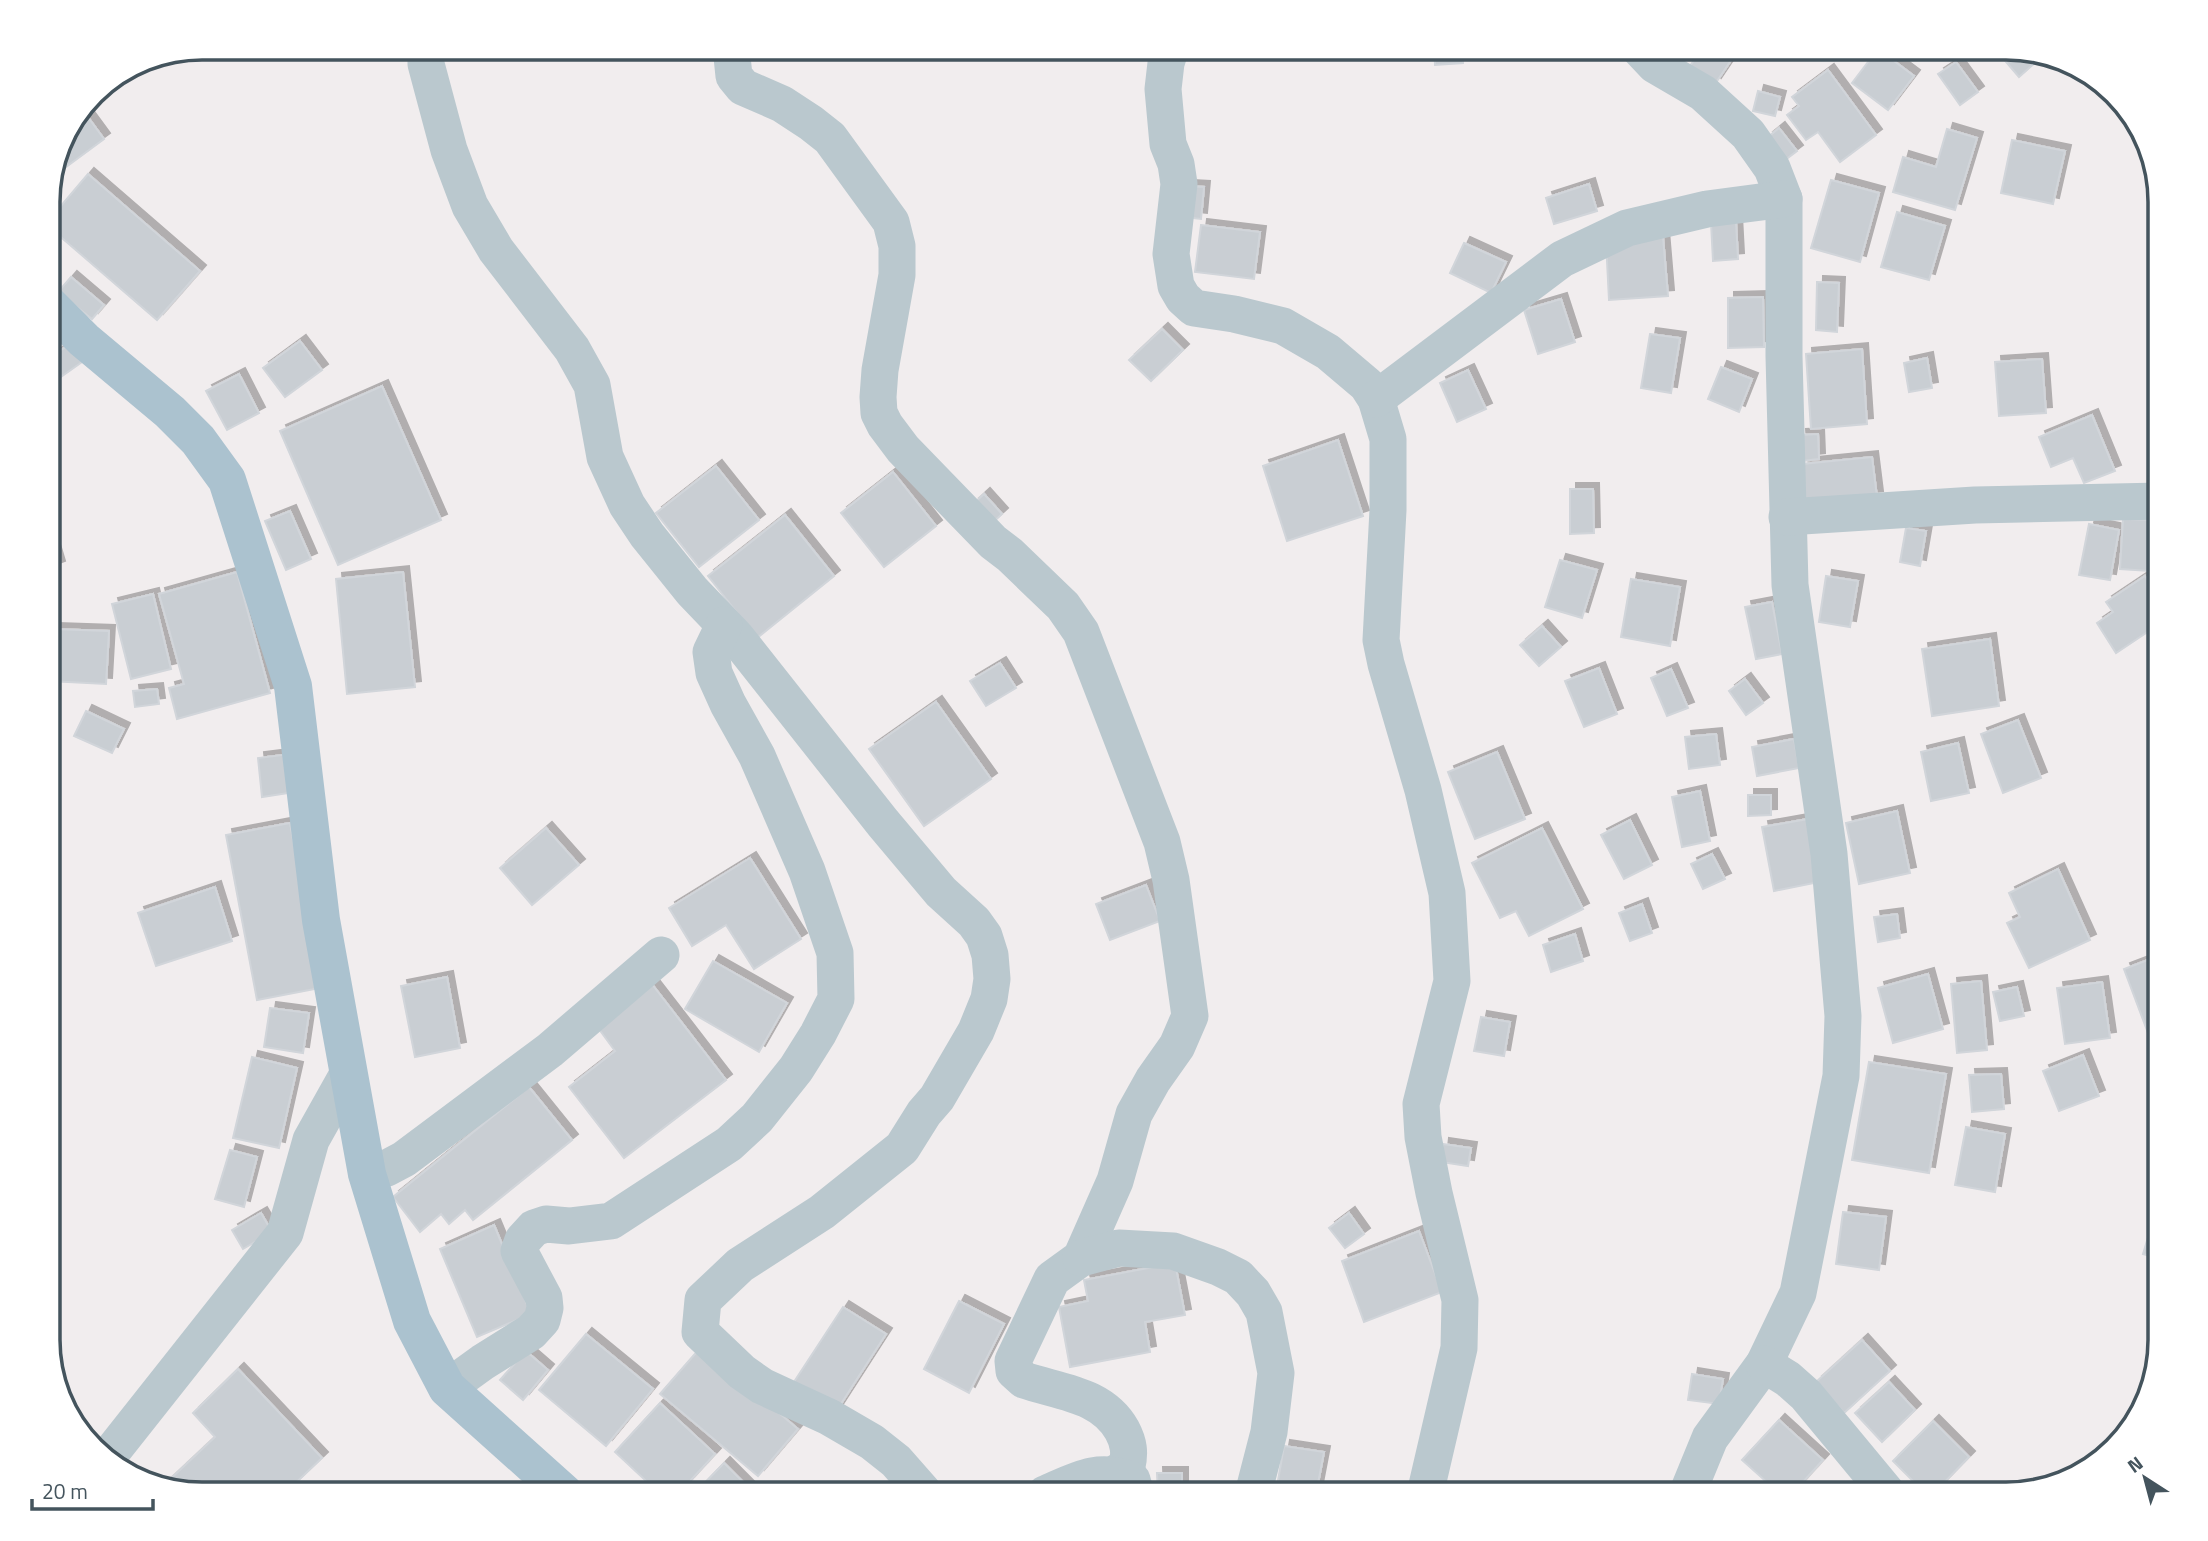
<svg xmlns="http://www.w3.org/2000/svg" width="2208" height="1541" font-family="'Titillium Web',sans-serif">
<defs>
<filter id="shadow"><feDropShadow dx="6" dy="-6" stdDeviation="0" flood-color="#0004"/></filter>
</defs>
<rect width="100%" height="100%" fill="#f1edee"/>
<g fill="#c9ced3" stroke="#d1d5da" stroke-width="2" filter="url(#shadow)">
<path d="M 746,47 L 777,47 L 775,60 L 745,56 Z"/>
<path d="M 1434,47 L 1462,47 L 1463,63 L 1435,65 Z"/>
<path d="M 1703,47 L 1740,47 L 1715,84 L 1690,66 Z"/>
<path d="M 1997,47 L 2006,47 L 2030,55 L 2036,62 L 2019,77 L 1995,49 Z"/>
<path d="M 1878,49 L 1914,76 L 1888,110 L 1852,83 Z"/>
<path d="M 1956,62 L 1978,92 L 1960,105 L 1938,74 Z"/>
<path d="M 1828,70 L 1876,135 L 1840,162 L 1818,132 L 1806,140 L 1787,115 L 1799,106 L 1792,97 Z"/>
<path d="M 1758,91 L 1780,97 L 1775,116 L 1753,111 Z"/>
<path d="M 82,109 L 104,139 L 51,178 L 59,142 Z"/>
<path d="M 1779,128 L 1797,151 L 1785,160 L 1767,138 Z"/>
<path d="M 1947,129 L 1977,138 L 1955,210 L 1893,192 L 1903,157 L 1936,167 Z"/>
<path d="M 2012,140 L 2065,151 L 2053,204 L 2001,193 Z"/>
<path d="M 88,174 L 200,271 L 157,320 L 48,226 L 48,221 Z"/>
<path d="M 1831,180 L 1879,193 L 1860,262 L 1811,248 Z"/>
<path d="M 1589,184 L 1597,211 L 1554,224 L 1546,198 Z"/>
<path d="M 1187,186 L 1204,187 L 1201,219 L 1184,217 Z"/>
<path d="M 1897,212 L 1945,226 L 1929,280 L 1881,267 Z"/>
<path d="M 1736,222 L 1738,259 L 1713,261 L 1711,223 Z"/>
<path d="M 1201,225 L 1260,232 L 1254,279 L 1195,272 Z"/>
<path d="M 1663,237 L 1668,296 L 1609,300 L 1606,241 Z"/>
<path d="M 1464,243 L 1506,262 L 1491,293 L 1450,273 Z"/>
<path d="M 71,277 L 104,305 L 92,319 L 58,292 Z"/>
<path d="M 1817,282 L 1839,283 L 1837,332 L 1816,330 Z"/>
<path d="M 1763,297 L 1764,347 L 1728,348 L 1728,298 Z"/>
<path d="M 1561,299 L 1575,342 L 1538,354 L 1524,310 Z"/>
<path d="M 1162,329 L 1183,350 L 1151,381 L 1129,360 Z"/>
<path d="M 1650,334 L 1680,338 L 1671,393 L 1641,388 Z"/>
<path d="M 300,341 L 322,370 L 285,397 L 263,368 Z"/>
<path d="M 70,344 L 82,362 L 48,386 L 48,359 Z"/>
<path d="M 1862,349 L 1867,424 L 1811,429 L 1806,354 Z"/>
<path d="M 1927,358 L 1932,388 L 1909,392 L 1904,363 Z"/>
<path d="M 2042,359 L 2046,413 L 1999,416 L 1995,362 Z"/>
<path d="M 1721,367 L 1752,379 L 1739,412 L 1708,399 Z"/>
<path d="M 1468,370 L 1486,409 L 1457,422 L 1440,383 Z"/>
<path d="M 239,374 L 259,413 L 227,430 L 206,391 Z"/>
<path d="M 382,386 L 441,520 L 338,565 L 280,431 Z"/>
<path d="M 2092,415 L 2115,471 L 2084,483 L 2073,458 L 2051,467 L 2039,437 Z"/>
<path d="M 1818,434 L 1819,459 L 1802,461 L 1800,435 Z"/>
<path d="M 1338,440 L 1363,516 L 1287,541 L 1263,466 Z"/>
<path d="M 1872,457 L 1877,497 L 1806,505 L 1802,464 Z"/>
<path d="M 716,466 L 759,520 L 699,567 L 656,513 Z"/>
<path d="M 893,472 L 936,526 L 884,567 L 841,513 Z"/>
<path d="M 1570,489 L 1593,489 L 1594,533 L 1570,534 Z"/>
<path d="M 984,494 L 1002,514 L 991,524 L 973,504 Z"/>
<path d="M 290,511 L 311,559 L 286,570 L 265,521 Z"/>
<path d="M 785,515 L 834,576 L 757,638 L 708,576 Z"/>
<path d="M 2123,519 L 2153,520 L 2150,571 L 2120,569 Z"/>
<path d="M 2089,524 L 2119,530 L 2110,580 L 2079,575 Z"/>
<path d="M 1906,528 L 1926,531 L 1920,566 L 1900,562 Z"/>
<path d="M 48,530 L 59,567 L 48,571 Z"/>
<path d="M 1560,560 L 1597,570 L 1582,618 L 1545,607 Z"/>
<path d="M 237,572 L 270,693 L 177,719 L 169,688 L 184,684 L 159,594 Z"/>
<path d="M 403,572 L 415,687 L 347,694 L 336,579 Z"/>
<path d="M 1826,576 L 1858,581 L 1850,627 L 1819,622 Z"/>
<path d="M 2145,576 L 2161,601 L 2161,623 L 2116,653 L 2097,623 L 2113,612 L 2106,602 Z"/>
<path d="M 1631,579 L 1680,587 L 1670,646 L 1621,637 Z"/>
<path d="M 153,594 L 171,669 L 131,679 L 112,604 Z"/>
<path d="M 1772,602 L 1782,654 L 1756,659 L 1745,607 Z"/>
<path d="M 1542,626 L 1561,647 L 1539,666 L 1520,645 Z"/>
<path d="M 52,629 L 109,631 L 106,684 L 49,681 Z"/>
<path d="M 1990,639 L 1999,706 L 1932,716 L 1922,649 Z"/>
<path d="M 1000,663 L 1016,688 L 986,706 L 970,681 Z"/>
<path d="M 1599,668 L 1617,714 L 1584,727 L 1565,681 Z"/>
<path d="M 1671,669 L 1688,708 L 1667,716 L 1651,678 Z"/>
<path d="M 1745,679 L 1763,703 L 1746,715 L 1729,691 Z"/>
<path d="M 157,689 L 159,704 L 135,707 L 133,691 Z"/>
<path d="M 936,702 L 991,779 L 924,826 L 869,749 Z"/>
<path d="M 86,711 L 124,729 L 112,753 L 74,736 Z"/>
<path d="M 2018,720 L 2041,778 L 2003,793 L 1981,734 Z"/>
<path d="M 1716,734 L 1720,765 L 1689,769 L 1685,737 Z"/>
<path d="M 1794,739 L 1799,768 L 1757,776 L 1752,747 Z"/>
<path d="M 1958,743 L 1969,793 L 1931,801 L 1921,752 Z"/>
<path d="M 1497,752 L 1525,819 L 1475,839 L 1448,772 Z"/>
<path d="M 290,754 L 295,792 L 262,797 L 258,758 Z"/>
<path d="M 1700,791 L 1710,841 L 1682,847 L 1672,797 Z"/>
<path d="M 1748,795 L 1771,795 L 1771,815 L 1748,816 Z"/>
<path d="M 1897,811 L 1910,873 L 1859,884 L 1846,823 Z"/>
<path d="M 1808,819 L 1819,882 L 1774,891 L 1762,827 Z"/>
<path d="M 1630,820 L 1652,865 L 1624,879 L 1601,835 Z"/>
<path d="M 290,823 L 320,988 L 257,1000 L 226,835 Z"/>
<path d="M 546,828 L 579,865 L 532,905 L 500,868 Z"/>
<path d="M 1542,828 L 1583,909 L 1529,936 L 1516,911 L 1500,918 L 1472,863 Z"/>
<path d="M 1712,854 L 1725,879 L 1703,889 L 1691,864 Z"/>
<path d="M 750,858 L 801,939 L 754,969 L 726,925 L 692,946 L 669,908 Z"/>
<path d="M 2058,869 L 2090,940 L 2029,968 L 2007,923 L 2020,917 L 2009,893 Z"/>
<path d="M 1146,885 L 1160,921 L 1110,940 L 1096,904 Z"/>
<path d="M 215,887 L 232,941 L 156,966 L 138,913 Z"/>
<path d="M 1642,904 L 1652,933 L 1630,941 L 1619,913 Z"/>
<path d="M 1897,914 L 1900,938 L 1878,942 L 1874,917 Z"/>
<path d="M 1575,934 L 1583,961 L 1551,972 L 1543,945 Z"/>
<path d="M 2161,955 L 2161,1047 L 2154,1049 L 2124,969 Z"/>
<path d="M 713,961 L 787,1003 L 759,1052 L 685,1009 Z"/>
<path d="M 1928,974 L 1943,1029 L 1893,1043 L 1878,988 Z"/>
<path d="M 447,977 L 460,1048 L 415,1057 L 401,986 Z"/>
<path d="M 648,979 L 726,1080 L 624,1158 L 569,1087 L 615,1051 L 593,1021 Z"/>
<path d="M 1981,981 L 1987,1050 L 1957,1053 L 1951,984 Z"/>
<path d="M 2102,982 L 2110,1038 L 2065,1044 L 2057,988 Z"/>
<path d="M 2017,987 L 2024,1016 L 2000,1021 L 1993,992 Z"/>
<path d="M 270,1008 L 309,1013 L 303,1053 L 264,1047 Z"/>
<path d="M 1481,1017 L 1510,1022 L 1504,1056 L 1474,1051 Z"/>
<path d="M 2083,1055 L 2099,1096 L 2059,1111 L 2043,1071 Z"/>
<path d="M 252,1057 L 297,1068 L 279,1148 L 233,1138 Z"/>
<path d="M 1869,1062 L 1946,1074 L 1929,1173 L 1852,1160 Z"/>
<path d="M 2001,1074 L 2004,1109 L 1972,1112 L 1969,1075 Z"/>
<path d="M 529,1087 L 572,1140 L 473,1220 L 465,1210 L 449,1224 L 441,1214 L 420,1232 L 393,1197 Z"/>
<path d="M 1966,1127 L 2005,1134 L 1995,1192 L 1955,1185 Z"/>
<path d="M 1443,1144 L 1471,1148 L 1468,1166 L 1441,1162 Z"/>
<path d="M 230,1150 L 257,1157 L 244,1207 L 215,1199 Z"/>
<path d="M 2156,1211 L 2161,1212 L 2161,1259 L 2143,1254 Z"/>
<path d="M 1843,1212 L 1886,1217 L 1879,1270 L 1836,1264 Z"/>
<path d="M 261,1213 L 272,1232 L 243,1249 L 232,1230 Z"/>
<path d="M 1349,1213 L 1364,1234 L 1345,1248 L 1329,1228 Z"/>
<path d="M 494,1225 L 531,1314 L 477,1337 L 440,1249 Z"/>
<path d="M 1419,1231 L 1442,1292 L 1364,1322 L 1342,1261 Z"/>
<path d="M 1175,1263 L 1185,1315 L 1145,1322 L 1150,1352 L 1070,1367 L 1059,1307 L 1088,1301 L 1084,1280 Z"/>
<path d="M 959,1301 L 1004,1324 L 969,1393 L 924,1369 Z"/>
<path d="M 843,1307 L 886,1334 L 835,1413 L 792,1385 Z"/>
<path d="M 586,1334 L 653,1389 L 606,1446 L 539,1390 Z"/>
<path d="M 1862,1340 L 1890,1371 L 1844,1413 L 1816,1382 Z"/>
<path d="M 701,1347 L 798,1429 L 758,1476 L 660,1394 Z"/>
<path d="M 526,1351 L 548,1370 L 523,1400 L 500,1380 Z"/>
<path d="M 238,1369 L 322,1458 L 284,1494 L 202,1494 L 166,1483 L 215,1437 L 193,1413 Z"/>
<path d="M 1692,1374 L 1723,1379 L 1719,1404 L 1688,1400 Z"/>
<path d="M 1889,1382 L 1915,1410 L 1882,1442 L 1855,1413 Z"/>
<path d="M 660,1403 L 715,1454 L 678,1494 L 660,1494 L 615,1452 Z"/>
<path d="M 1779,1420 L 1823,1460 L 1792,1494 L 1780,1494 L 1742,1460 Z"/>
<path d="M 1933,1421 L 1969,1457 L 1933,1494 L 1926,1494 L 1893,1461 Z"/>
<path d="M 1284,1446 L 1324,1452 L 1316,1494 L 1276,1492 Z"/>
<path d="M 724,1463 L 748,1487 L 742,1494 L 694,1494 Z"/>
<path d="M 1157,1473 L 1182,1473 L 1182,1494 L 1158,1494 Z"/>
</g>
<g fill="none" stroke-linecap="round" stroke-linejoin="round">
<g stroke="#bac8ce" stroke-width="37">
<path d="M 426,47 L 426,64 L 449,150 L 470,206 L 496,250 L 572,349 L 592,385 L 605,457 L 627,505 L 647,535 L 692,591 L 736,637 L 883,823 L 941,892 L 974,922 L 984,936 L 990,955 L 992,979 L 989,999 L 976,1031 L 937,1098 L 924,1113 L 902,1148 L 822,1212 L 740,1265 L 703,1300 L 700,1332 L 742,1372 L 762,1386 L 829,1417 L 872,1442 L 896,1461 L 925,1494"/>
<path d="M 731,47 L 734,76 L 743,87 L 782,104 L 811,123 L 830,138 L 891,222 L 897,246 L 897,275 L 880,370 L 878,397 L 879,413 L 885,425 L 903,449 L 993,542 L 1010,555 L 1063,606 L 1081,632 L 1162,842 L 1171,880 L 1190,1016 L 1177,1046 L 1153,1080 L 1134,1114 L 1115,1181 L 1081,1258 L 1052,1279 L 1013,1361 L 1014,1371 L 1024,1380 C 1059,1392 1102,1394 1122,1430 C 1129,1443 1130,1453 1127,1466 L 1115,1474"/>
<path d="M 1171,47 L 1166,63 L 1163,89 L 1168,144 L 1176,164 L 1179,184 L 1171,254 L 1176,286 L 1183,298 L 1194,308 L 1234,314 L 1283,326 L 1328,352 L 1367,385 L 1376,399 L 1388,439 L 1388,510 L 1381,640 L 1386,664 L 1423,790 L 1447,893 L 1452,981 L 1421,1104 L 1423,1137 L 1434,1193 L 1460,1300 L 1459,1348 L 1425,1494"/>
<path d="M 1638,47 L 1655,65 L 1703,93 L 1748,134 L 1772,168 L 1784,199 L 1784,356 L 1790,585 L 1829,854 L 1843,1016 L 1841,1076 L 1798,1293 L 1764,1364 L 1710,1438 L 1687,1494"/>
<path d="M 1376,399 L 1562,259 L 1627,228 L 1707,209 L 1784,199"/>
<path d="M 1787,517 L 1975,505 L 2161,501"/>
<path d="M 367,1174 L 387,1168 L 404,1159 L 550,1050 L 661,955"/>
<path d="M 1081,1258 L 1119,1248 L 1173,1251 L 1218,1267 L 1238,1277 L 1253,1293 L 1264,1312 L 1276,1373 L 1269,1432 L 1253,1494"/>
<path d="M 1764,1364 L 1788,1379 L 1806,1395 L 1888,1494"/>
<path d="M 447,1388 L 483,1362 L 531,1332 L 542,1320 L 545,1308 L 544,1298 L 519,1251 L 523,1240 L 534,1228 L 546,1224 L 569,1226 L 611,1221 L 729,1144 L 757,1118 L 796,1069 L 818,1034 L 836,999 L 835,953 L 807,871 L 757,756 L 728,704 L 714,673 L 711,652 L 724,625"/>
<path d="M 107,1458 L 285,1233 L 311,1140 L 348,1074"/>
<path d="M 1045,1494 C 1077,1480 1097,1467 1132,1480 L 1136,1494"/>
</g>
<path stroke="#abc2cf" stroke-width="38" d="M 48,304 L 84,340 L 170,412 L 198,440 L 227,480 L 293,686 L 321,920 L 367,1174 L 412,1321 L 447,1388 L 565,1494"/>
</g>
<path d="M0 0H2208V1541H0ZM202 60H2006A142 142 0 0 1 2148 202V1340A142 142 0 0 1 2006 1482H202A142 142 0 0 1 60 1340V202A142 142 0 0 1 202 60Z" fill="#fff" fill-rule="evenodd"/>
<path fill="none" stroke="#44545d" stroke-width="3.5" d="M202 60H2006A142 142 0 0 1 2148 202V1340A142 142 0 0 1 2006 1482H202A142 142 0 0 1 60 1340V202A142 142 0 0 1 202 60Z"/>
<g transform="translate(2145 1478) rotate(324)" stroke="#ffffff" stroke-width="5" paint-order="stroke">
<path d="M0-5L12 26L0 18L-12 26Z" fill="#44545d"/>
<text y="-10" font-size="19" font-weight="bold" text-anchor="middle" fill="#44545d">N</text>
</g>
<path d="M32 1499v10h121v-10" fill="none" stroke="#44545d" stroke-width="3.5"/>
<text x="42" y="1499" font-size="21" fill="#44545d" stroke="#ffffff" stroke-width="5" paint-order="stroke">20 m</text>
</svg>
